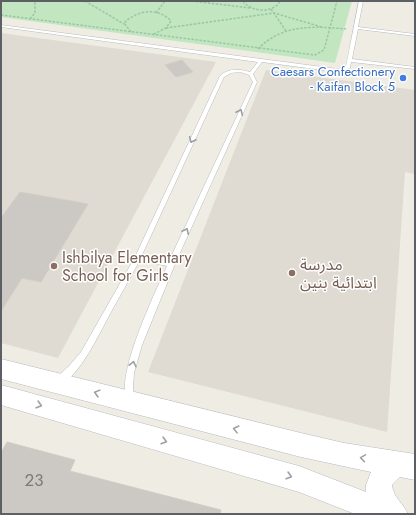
<svg xmlns="http://www.w3.org/2000/svg" width="416" height="515" font-family="Jost,'Noto Sans Arabic',sans-serif">
<rect width="100%" height="100%" fill="#efece4"/>
<g fill="#dfdbd2">
<path d="M 1,33 L 216,62 L 58,358 L 1,343 Z"/>
<path d="M 266,70 L 415,90 L 415,174 L 405,172 L 387,432 L 148,372 Z"/>
</g>
<path fill="#c2e6c0" d="M 1,1 L 352,1 L 335,63 L 1,17 Z"/>
<g fill="#ccc8c3" stroke="#d3cdc2">
<path d="M 182,60 L 193,72 L 176,77 L 165,65 Z"/>
<path d="M 20,192 L 88,204 L 41,282 L 22,278 L 1,311 L 1,218 Z"/>
<path d="M 7,442 L 75,460 L 70,471 L 221,510 L 220,514 L 1,514 L 1,453 Z"/>
</g>
<g fill="none" stroke-linecap="round" stroke-linejoin="round">
<defs>
<path id="service" d="M 359,1 L 363,1 L 358,27 L 415,34 L 415,36 L 358,29 L 352,59 L 415,67 L 415,69 L 351,62 L 350,68 L 338,72 L 262,62 L 253,74 L 257,82 L 175,264 L 142,345 L 134,373 L 133,388 L 134,398 L 133,401 L 130,402 L 127,401 C 115,375 155,293 167,266 L 140,260 C 130,278 120,296 110,314 C 100,332 79,378 59,385 L 56,384 L 55,381 L 56,378 L 69,366 L 81,352 L 135,257 L 220,76 C 228,68 239,69 250,72 L 258,62 L 1,27 L 1,25 L 338,69 L 346,66 ZM 240,72 L 249,75 L 253,82 L 169,261 L 142,255 L 224,77 L 231,73 Z"/>
<path id="secondary" d="M 1,359 L 301,433 L 344,443 L 415,454 L 415,480 L 400,477 L 392,485 C 393,497 403,503 408,514 L 355,514 L 299,492 L 1,405 L 1,385 L 299,466 L 366,492 L 366,485 L 371,472 L 301,457 L 1,379 Z"/>
</defs>
<use href="#service" stroke="#b7babe" stroke-width="1"/>
<use href="#secondary" stroke="#b8bbc0" stroke-width="1"/>
<g stroke="#99c7a4" stroke-width="1.5" stroke-dasharray="2.5 1.5" stroke-linecap="butt">
<path d="M 85,1 L 124,24"/>
<path d="M 192,1 L 250,8"/>
<path d="M 243,1 C 250,12 274,14 280,1"/>
<path d="M 271,9 L 286,31"/>
<path d="M 156,13 L 165,1"/>
<path d="M 1,15 L 315,55 L 324,50 L 337,1"/>
<path d="M 30,19 L 35,13 L 35,1"/>
<path d="M 166,28 L 274,13 L 322,27"/>
<path d="M 131,32 L 124,23 C 137,10 158,7 171,21 L 166,28 L 152,35"/>
<path d="M 258,49 C 282,24 314,26 346,29"/>
</g>
<use href="#service" fill="#fff" fill-rule="evenodd"/>
<use href="#secondary" fill="#fff" fill-rule="evenodd"/>
</g>
<defs><path id="oneway-chevron" d="M-2-3.5L2.5 0L-2 3.5" fill="none" stroke-width="1.6" stroke-linecap="round" stroke-linejoin="round"/></defs>
<g stroke="#9da0a3">
<use href="#oneway-chevron" transform="translate(240 112) rotate(-65)"/>
<use href="#oneway-chevron" transform="translate(192 140) rotate(115)"/>
<use href="#oneway-chevron" transform="translate(186 231) rotate(-65)"/>
<use href="#oneway-chevron" transform="translate(133 364) rotate(-77)"/>
<use href="#oneway-chevron" transform="translate(97 393) rotate(-165)"/>
<use href="#oneway-chevron" transform="translate(39 405) rotate(16)"/>
<use href="#oneway-chevron" transform="translate(236 429) rotate(-166)"/>
<use href="#oneway-chevron" transform="translate(164 441) rotate(16)"/>
<use href="#oneway-chevron" transform="translate(363 458) rotate(-171)"/>
<use href="#oneway-chevron" transform="translate(289 476) rotate(16)"/>
</g>
<circle fill="#3f7fe0" stroke="#fff" stroke-width="1.5" cx="403" cy="78" r="4"/>
<g fill="#8d6e63" stroke="#fff" stroke-width="1.5">
<circle cx="54" cy="266" r="4"/>
<circle cx="292" cy="273" r="4"/>
</g>
<g text-anchor="middle" stroke-width="3" stroke-linejoin="round" paint-order="stroke">
<g font-size="13" fill="#366cbe" stroke="#fff" text-anchor="end">
<text x="395" y="76">Caesars Confectionery<tspan x="395" dy="15">- Kaifan Block 5</tspan></text>
</g>
<g font-size="16" fill="#785e54" stroke="#fff" text-anchor="start">
<text x="62" y="263">Ishbilya Elementary<tspan x="62" dy="18">School for Girls</tspan></text>
<text x="300" y="270">مدرسة<tspan x="300" dy="18">ابتدائية بنين</tspan></text>
</g>
<g font-size="17" fill="#787a7c">
<text x="34" y="486">23</text>
</g>
</g>
<rect width="416" height="515" fill="none" stroke="#5c6065" stroke-width="4"/>
</svg>
